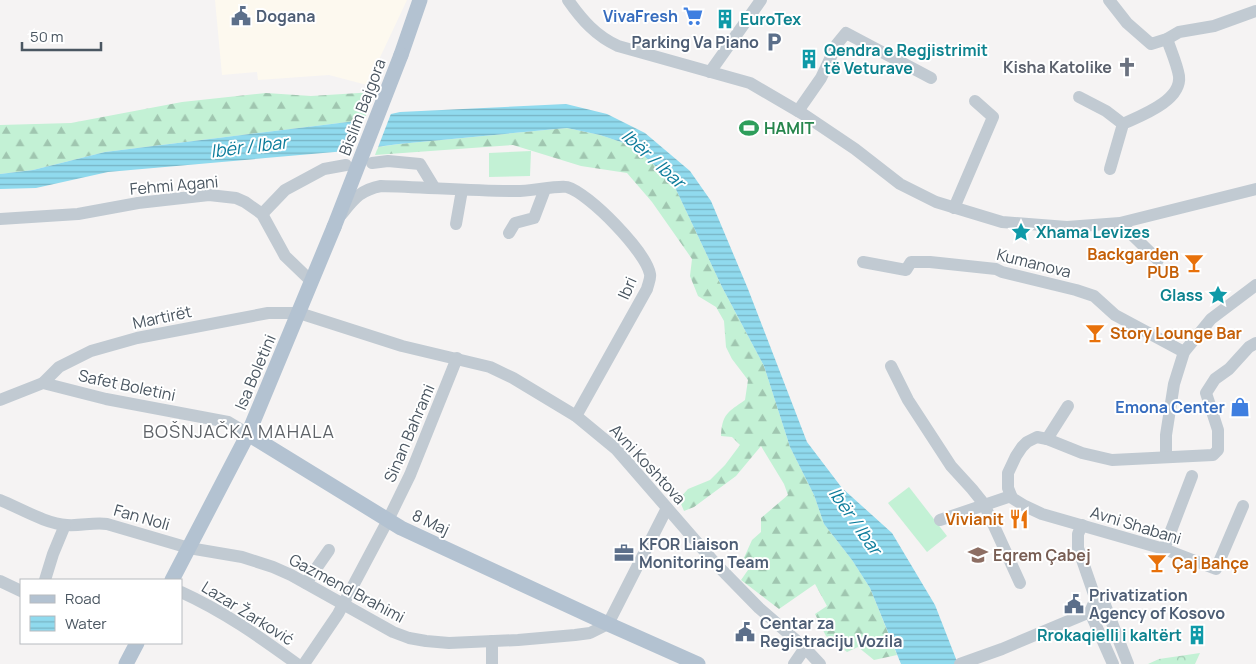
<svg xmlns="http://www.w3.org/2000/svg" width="1256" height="664" font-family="Manrope,sans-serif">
<defs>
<pattern id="forest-firs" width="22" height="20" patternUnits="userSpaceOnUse" patternTransform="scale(1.25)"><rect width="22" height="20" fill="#c3f1d5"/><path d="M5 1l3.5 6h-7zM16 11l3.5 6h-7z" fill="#a0c6b0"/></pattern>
<pattern id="park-crowns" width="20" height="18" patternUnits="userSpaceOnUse" patternTransform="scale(1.25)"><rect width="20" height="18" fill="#c3f1d5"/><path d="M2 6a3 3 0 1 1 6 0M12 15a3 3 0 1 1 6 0" fill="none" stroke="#a0c6b0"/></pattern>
<pattern id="water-rules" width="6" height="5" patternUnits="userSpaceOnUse" patternTransform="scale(1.25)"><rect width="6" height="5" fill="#90daee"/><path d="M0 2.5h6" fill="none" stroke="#78b4c4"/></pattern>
</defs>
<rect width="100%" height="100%" fill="#f5f3f3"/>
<path fill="#fdf9ef" d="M 215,0 L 407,0 L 367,85 L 329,75 L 258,80 L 257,72 L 222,75 Z"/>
<g fill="#c3f1d5">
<path d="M 531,151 L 530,176 L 489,177 L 489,153 Z"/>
<path d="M 909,487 L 947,536 L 927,552 L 888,503 Z"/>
</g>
<g fill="url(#forest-firs)">
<path d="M 375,92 L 364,120 L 105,152 L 33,170 L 0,174 L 0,125 L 71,123 L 182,102 L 266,93 L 311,96 Z"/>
<path d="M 567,128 L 600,135 L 633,146 L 672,181 L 722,287 L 764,366 L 790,447 L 814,495 L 824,524 L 852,560 L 870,588 L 897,655 L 874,660 L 858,647 L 847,652 L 826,636 L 815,614 L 827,606 L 815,584 L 779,609 L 741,580 L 748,570 L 743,560 L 752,540 L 761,532 L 761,518 L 788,495 L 784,484 L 761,446 L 736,476 L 694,507 L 684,511 L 679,499 L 688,489 L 710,480 L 725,465 L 740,445 L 732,437 L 721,436 C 722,414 728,412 745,400 L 748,380 L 732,359 L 726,347 L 724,321 L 716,307 L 698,296 L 690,276 L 692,259 L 652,202 L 627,173 L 581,166 L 513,145 L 375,155 L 378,147 L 399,144 Z"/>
</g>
<path fill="url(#park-crowns)" d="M 1200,653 L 1195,664 L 1148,664 L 1159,659 Z"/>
<path fill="url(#water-rules)" d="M 566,104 L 607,114 L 645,133 L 690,171 L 711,201 L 748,289 L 807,442 L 842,488 L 892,533 L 935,605 L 958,664 L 901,664 L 870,588 L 852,560 L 824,524 L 814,495 L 790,447 L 764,366 L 722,287 L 672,181 L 633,146 L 600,135 L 567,128 L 399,144 L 346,151 L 108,172 L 36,188 L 0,189 L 0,174 L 33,170 L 105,152 L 364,120 L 400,112 Z"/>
<path fill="#f5f3f3" d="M 392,111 L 377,150 L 351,153 L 365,117 Z"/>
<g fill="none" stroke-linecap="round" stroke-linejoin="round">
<g stroke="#c1cad2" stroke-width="12">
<path d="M 568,0 C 582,20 596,36 618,46 L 750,83 L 803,114 L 855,149 L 900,184 L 936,202 L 1002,222 L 1067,227 L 1120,223 L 1256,189"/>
<path d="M 1109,0 L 1127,23 L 1151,44 L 1167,39 L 1179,32 L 1214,26 L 1256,11"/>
<path d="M 710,72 L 761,0"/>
<path d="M 1079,97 L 1106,111 L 1123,124"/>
<path d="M 798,111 L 821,78 L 837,44 L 846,33 L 931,78"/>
<path d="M 372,163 L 388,161 L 420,164 L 434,187"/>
<path d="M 1110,169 L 1123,124 C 1140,116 1182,101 1179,76 C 1177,64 1171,51 1167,39"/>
<path d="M 954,208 L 993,117 L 975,101"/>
<path d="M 262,214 L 285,190 L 324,169 L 346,165"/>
<path d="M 341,215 C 354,199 360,190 381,186 C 425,187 470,191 514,191 C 526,192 558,185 567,187 C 589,193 646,252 650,274 C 651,279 648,284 647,289 L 576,416"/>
<path d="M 0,219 L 78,214 L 138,203 L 209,195 L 236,198 L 245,202 L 262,214 L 285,256 L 311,281"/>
<path d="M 1120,223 L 1158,260"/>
<path d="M 456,224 L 462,190"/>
<path d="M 509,233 L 515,223 L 534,218 L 545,189"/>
<path d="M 863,262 L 906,270 L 911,262 L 930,262 L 996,269 L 1002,272 L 1076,290 L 1094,296 L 1115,315 L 1184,352"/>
<path d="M 891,366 L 908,400 L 951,466 L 972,489 L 984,504 L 1020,583"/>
<path d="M 43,383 L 59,367 L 91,351 L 137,338 L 268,313 L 299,313 L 402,346 L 490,367 L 513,378 L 576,416 L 616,449 L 714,562 L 759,608 L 805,648 L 820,664"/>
<path d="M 0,400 L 43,383 L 106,399 L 228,422 L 248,434"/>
<path d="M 1047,439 L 1068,406"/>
<path d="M 1166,456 L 1166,435 L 1174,384 L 1184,352 L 1211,319 L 1256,285"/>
<path d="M 0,500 C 20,508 46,524 67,525 C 81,526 94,522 107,524 L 189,548 L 242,557 L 273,567 L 291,575 L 393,632 L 409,638 L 426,641 L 449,643 L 518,640 L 575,635 L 590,633 L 608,624 L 667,508"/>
<path d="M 1243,506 L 1216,569 L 1164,549 L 1042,514 L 1025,506 L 1012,498 L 1008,488 L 1008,473 L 1016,456 L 1022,447 L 1027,442 L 1037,437 L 1047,439 L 1082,453 L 1112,460 L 1213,455 L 1218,450 L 1218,430 L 1206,393 L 1215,379 L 1229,369 L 1249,347 L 1256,343"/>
<path d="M 940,520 L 1011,496"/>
<path d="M 1082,525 L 1078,534 L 1078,548 L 1097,603"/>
<path d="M 1164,549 L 1192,476"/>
<path d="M 45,580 L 53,554 L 65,525"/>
<path d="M 0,581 L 21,591"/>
<path d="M 306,583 L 329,550"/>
<path d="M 181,592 C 223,611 260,637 297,664"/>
<path d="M 304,664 L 338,614 L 388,520 L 410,475 L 457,358"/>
<path d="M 492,664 L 492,641"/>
<path d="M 794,664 L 805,648"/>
<path d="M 960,664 L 1002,649 L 1090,612"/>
<path d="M 1113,664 L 1090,612 L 1093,605 L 1097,603 L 1105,605 L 1128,664"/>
</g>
<g stroke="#b3c2d1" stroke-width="15">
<path d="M 401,55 L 420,0"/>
<path d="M 248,434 L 401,528 L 608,624 L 698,664"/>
<path d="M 172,580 L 248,434 L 334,227"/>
<path d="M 126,664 L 137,643"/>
</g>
<path stroke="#b3c2d1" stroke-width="15" d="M 334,227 L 401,55"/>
</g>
<defs>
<symbol id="civic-bare" viewBox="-9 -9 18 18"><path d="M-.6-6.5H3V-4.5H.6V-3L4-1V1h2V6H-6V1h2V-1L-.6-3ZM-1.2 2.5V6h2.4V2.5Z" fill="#5c6f8a" stroke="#fff" stroke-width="2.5" paint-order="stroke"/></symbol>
<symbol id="supermarket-bare" viewBox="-9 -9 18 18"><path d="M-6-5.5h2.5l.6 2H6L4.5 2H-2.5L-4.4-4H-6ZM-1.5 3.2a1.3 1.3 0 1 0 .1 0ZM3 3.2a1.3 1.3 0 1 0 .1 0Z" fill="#3f7fe0" stroke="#fff" stroke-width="2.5" paint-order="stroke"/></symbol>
<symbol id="building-bare" viewBox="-9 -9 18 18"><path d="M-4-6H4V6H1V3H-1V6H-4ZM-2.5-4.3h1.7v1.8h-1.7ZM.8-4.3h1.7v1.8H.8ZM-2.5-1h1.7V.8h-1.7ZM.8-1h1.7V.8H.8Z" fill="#0f9aa8" stroke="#fff" stroke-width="2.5" paint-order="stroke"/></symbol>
<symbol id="parking-bare" viewBox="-9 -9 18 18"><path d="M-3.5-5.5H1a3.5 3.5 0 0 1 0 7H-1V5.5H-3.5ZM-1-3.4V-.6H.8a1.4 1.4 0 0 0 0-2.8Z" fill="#5c6f8a" stroke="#fff" stroke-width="2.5" paint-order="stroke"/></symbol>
<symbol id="church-bare" viewBox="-9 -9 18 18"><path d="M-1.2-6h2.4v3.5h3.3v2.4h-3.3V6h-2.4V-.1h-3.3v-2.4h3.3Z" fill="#6b7280" stroke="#fff" stroke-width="2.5" paint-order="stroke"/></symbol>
<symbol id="stadium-bare" viewBox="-9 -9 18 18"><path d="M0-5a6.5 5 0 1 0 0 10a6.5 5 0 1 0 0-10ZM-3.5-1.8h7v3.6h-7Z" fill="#2e9e5b" stroke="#fff" stroke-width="2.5" paint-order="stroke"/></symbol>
<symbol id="sight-bare" viewBox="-9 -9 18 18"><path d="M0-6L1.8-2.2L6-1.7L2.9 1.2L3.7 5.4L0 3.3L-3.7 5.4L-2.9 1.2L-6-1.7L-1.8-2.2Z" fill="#0f9aa8" stroke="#fff" stroke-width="2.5" paint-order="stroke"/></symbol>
<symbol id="bar-bare" viewBox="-9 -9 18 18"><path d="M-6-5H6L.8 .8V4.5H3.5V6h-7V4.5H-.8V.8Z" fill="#e8710a" stroke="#fff" stroke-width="2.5" paint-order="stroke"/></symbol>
<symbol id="shop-bare" viewBox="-9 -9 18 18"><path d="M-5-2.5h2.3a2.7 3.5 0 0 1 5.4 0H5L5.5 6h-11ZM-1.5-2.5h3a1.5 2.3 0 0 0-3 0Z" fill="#3f7fe0" stroke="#fff" stroke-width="2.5" paint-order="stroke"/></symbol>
<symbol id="restaurant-bare" viewBox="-9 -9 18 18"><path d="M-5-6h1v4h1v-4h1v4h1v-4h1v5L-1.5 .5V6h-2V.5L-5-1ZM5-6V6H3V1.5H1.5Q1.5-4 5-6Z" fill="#e8710a" stroke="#fff" stroke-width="2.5" paint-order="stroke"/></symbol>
<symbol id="office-bare" viewBox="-9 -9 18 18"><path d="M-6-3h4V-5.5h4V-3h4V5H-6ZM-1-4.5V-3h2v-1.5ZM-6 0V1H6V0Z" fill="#5c6f8a" stroke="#fff" stroke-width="2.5" paint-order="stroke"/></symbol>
<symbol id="school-bare" viewBox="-9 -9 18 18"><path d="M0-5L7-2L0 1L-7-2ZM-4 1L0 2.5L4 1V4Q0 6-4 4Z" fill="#8d6e63" stroke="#fff" stroke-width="2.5" paint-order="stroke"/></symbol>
</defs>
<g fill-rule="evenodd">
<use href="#civic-bare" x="227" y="2" width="28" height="28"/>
<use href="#supermarket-bare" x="679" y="2" width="28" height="28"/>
<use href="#building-bare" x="711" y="5" width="28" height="28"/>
<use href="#parking-bare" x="760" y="28" width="28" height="28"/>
<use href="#building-bare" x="795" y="45" width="28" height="28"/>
<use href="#church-bare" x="1113" y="53" width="28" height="28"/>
<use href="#stadium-bare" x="735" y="114" width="28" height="28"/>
<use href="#sight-bare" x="1007" y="218" width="28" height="28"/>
<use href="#bar-bare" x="1180" y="249" width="28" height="28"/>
<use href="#sight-bare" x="1204" y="281" width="28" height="28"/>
<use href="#bar-bare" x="1081" y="319" width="28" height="28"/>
<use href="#shop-bare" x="1226" y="393" width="28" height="28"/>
<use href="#restaurant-bare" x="1005" y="505" width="28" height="28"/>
<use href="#office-bare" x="610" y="539" width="28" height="28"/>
<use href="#school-bare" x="964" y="541" width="28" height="28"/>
<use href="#bar-bare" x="1143" y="549" width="28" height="28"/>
<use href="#civic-bare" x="1060" y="590" width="28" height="28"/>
<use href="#civic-bare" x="731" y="618" width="28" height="28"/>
<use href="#building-bare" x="1183" y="621" width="28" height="28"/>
</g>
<g text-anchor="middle" stroke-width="4" stroke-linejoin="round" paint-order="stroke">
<g font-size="16" font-weight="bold" fill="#4e5e75" stroke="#fff" text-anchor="start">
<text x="256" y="22">Dogana</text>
<text x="759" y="48" text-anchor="end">Parking Va Piano</text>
<text x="639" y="550">KFOR Liaison<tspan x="639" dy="18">Monitoring Team</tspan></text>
<text x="1089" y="601">Privatization<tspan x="1089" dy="18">Agency of Kosovo</tspan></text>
<text x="760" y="629">Centar za<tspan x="760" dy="18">Registraciju Vozila</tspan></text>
</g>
<g font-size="16" font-weight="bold" fill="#366cbe" stroke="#fff" text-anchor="end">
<text x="678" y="22">VivaFresh</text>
<text x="1225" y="413">Emona Center</text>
</g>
<g font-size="16" font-weight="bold" fill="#0d838f" stroke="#fff" text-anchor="start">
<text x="740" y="25">EuroTex</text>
<text x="824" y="56">Qendra e Regjistrimit<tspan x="824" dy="18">të Veturave</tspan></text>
<text x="1036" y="238">Xhama Levizes</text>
<text x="1203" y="301" text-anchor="end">Glass</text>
<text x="1182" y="641" text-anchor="end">Rrokaqielli i kaltërt</text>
</g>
<g font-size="16" font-weight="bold" fill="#5b616d" stroke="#fff" text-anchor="end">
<text x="1112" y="73">Kisha Katolike</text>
</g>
<g font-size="16" fill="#4a5661" stroke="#fff">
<text transform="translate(362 107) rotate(-69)" y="6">Bislim Bajgora</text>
<text transform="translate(174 185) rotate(-5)" y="6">Fehmi Agani</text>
<text transform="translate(1034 263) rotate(14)" y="6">Kumanova</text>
<text transform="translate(627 288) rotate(-66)" y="6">Ibri</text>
<text transform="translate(162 317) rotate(-12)" y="6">Martirët</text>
<text transform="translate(255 372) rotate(-67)" y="6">Isa Boletini</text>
<text transform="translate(127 385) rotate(12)" y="6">Safet Boletini</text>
<text transform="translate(409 433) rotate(-67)" y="6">Sinan Bahrami</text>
<text transform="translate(648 464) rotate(47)" y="6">Avni Koshtova</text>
<text transform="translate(142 517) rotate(16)" y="6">Fan Noli</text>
<text transform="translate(431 522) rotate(25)" y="6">8 Maj</text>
<text transform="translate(1136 525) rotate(17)" y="6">Avni Shabani</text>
<text transform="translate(347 588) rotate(28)" y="6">Gazmend Brahimi</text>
<text transform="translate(248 613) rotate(32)" y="6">Lazar Žarković</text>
</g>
<g font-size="16" font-weight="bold" fill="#27864d" stroke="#fff" text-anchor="start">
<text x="764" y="134">HAMIT</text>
</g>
<g font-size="16" font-weight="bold" fill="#c56008" stroke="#fff" text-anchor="end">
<text x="1179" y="260">Backgarden<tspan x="1179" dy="18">PUB</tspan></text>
<text x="1110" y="339" text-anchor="start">Story Lounge Bar</text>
<text x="1004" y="525">Vivianit</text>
<text x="1172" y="569" text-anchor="start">Çaj Bahçe</text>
</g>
<g font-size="16" font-weight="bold" fill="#785e54" stroke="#fff" text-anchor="start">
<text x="993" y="561">Eqrem Çabej</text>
</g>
<g font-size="18" font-style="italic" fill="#0c7c9b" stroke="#fff">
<text transform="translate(249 147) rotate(-7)" y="6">Ibër / Ibar</text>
<text transform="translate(653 159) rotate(42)" y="6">Ibër / Ibar</text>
<text transform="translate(855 521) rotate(55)" y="6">Ibër / Ibar</text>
</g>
<g font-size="18" letter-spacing="1" fill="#5f6368" stroke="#fff">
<text x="239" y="438">BOŠNJAČKA MAHALA</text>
</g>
</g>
<rect x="20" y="579" width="162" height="65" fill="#ffffff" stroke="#b7bbc0"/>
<rect x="30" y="595" width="25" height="8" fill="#b3c2d1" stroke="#b7bbc0"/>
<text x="65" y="604" font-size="15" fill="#4a5661">Road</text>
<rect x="30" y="616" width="25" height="15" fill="url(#water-rules)" stroke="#b7bbc0"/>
<text x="65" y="629" font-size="15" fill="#4a5661">Water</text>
<path d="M22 42v8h79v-8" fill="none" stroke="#4a5661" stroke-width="2.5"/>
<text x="30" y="42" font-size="15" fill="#4a5661" stroke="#ffffff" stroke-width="4" paint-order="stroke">50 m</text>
</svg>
